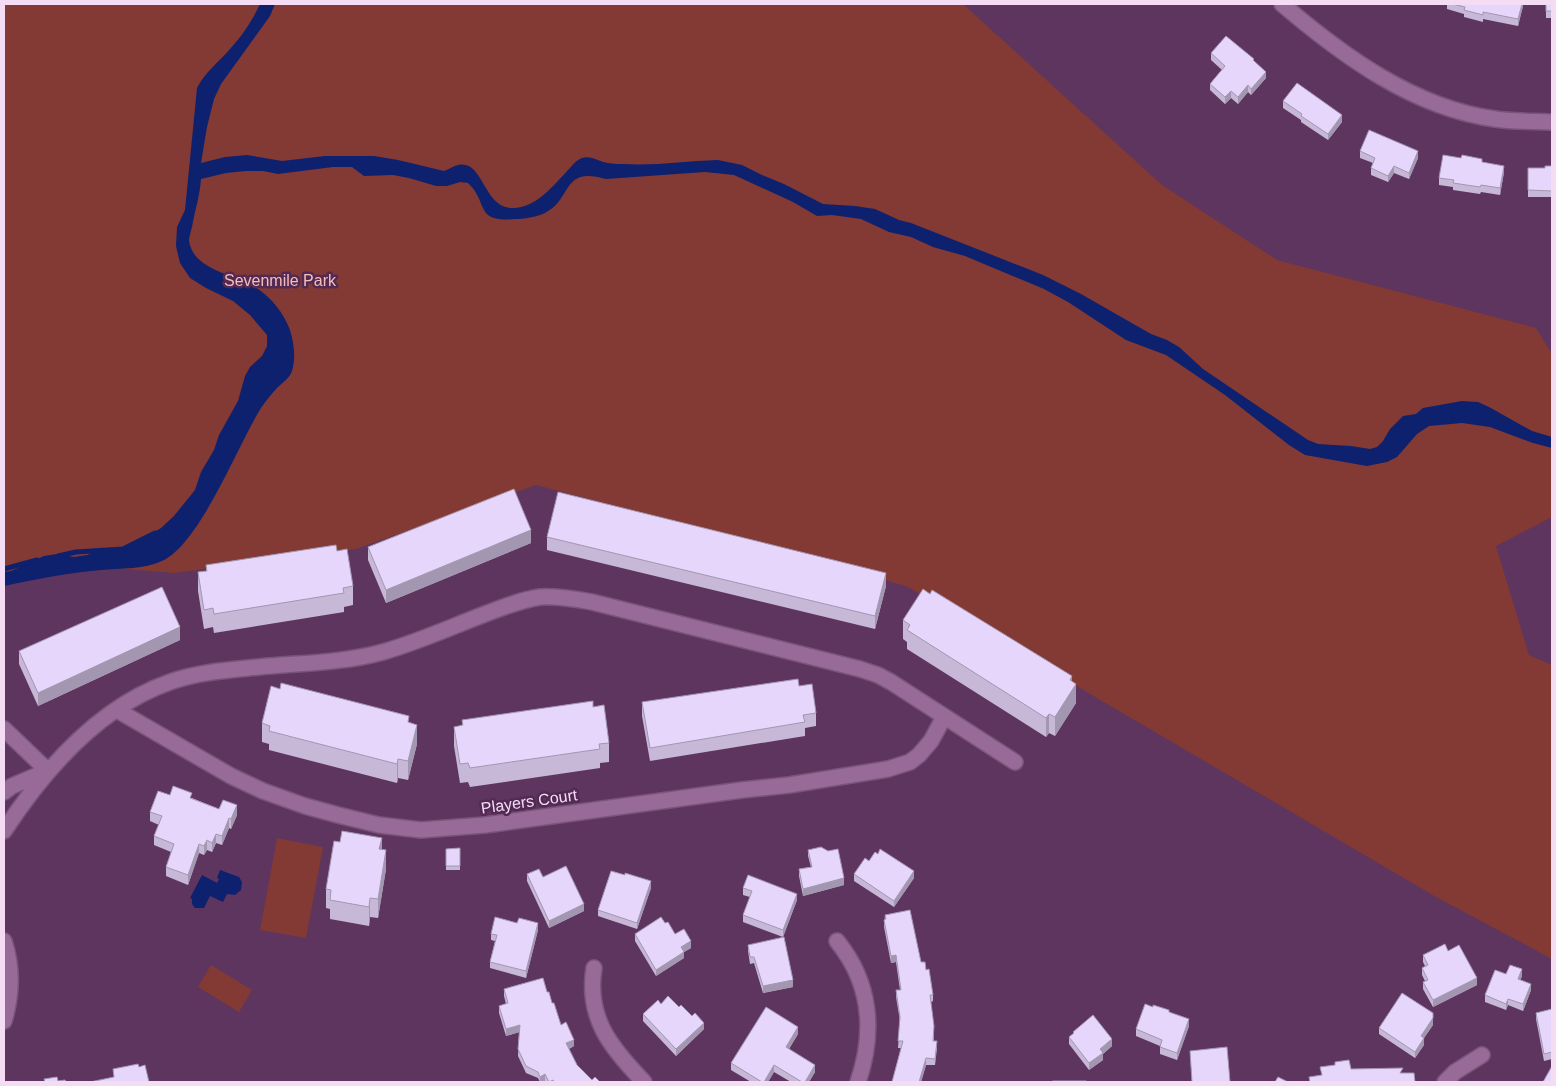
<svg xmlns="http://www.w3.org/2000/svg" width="1556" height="1086" font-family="Arial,sans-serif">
<rect width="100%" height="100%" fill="#5e355f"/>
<g fill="#833934">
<path d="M 4,4 L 963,4 L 1162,185 L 1277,260 L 1536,328 L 1552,354 L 1552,517 L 1496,546 L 1529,655 L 1552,665 L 1552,959 L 1436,897 L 908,587 L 814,558 L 536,485 L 356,549 L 175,573 L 73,565 L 4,580 Z"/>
<path d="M 277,838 L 323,847 L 306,938 L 260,930 Z"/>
<path d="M 211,965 L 252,990 L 239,1012 L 198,987 Z"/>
</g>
<g fill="#0e216e">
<path d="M 260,4 L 275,4 L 270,16 L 221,84 L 214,99 L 207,127 L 201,163 L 225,157 L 247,155 L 282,161 L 325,156 L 374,156 L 398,160 L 444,171 C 448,170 453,166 458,165 C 484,159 483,209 513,208 C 536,208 554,185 568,170 C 572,166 576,160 582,158 C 591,155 599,162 608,163 C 613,164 618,164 623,164 C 654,166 686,161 718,160 L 742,165 L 762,175 L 784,184 L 823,204 L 855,206 L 875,209 L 899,220 L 911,223 L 1043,275 L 1081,294 L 1151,334 L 1167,340 L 1179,347 L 1203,369 L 1308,440 L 1318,444 L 1351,446 L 1370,449 L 1377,447 L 1383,441 L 1390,429 L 1403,416 L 1416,414 L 1423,408 L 1462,401 L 1478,402 L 1489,407 L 1532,431 L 1552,437 L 1552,448 L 1533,443 L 1490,427 L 1462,423 L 1429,426 L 1417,434 L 1397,457 L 1387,462 L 1367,466 L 1305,455 L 1289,445 L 1225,395 L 1166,355 L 1126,340 L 1068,302 L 1044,289 L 965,256 L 933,247 L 911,237 L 889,232 L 861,219 L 832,215 L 817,216 L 793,202 L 734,175 L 705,172 L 606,179 C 561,166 573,199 545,213 C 536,217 524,219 515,219 C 506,220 495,220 488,215 C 482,210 481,201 477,195 C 475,190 471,186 468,183 L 460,182 L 447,186 L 436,186 L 409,178 L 393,175 L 364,176 L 352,167 L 333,167 L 278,174 L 263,171 L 246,171 L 226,173 L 201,179 C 200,195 195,210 192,227 C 191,231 189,237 189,241 C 194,271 233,273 255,287 C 270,296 284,313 290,330 C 294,343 296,358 292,371 C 289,379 283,382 277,388 C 271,394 266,401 261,408 C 238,445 201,541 164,560 C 144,570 122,568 101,570 C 68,573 36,579 4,586 L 4,572 L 11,571 L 44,556 L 57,554 L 74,557 L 87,555 L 100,549 L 114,551 L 128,548 L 161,528 L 174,516 L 195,490 L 201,472 L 214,450 L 219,435 L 238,401 L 245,376 L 250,367 L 262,356 L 267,346 L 267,335 L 250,315 L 233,301 L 206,288 L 190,278 L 180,263 L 176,246 L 177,227 L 185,210 L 197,88 C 205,72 219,62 230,49 C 243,35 252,21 260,4 Z"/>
<path d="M 220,870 L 239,877 L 242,882 L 241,890 L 235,895 L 227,894 L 223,902 L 210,896 L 204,908 L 195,908 L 192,904 L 192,899 L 190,898 L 202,875 L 217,883 L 219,879 L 217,878 Z"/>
</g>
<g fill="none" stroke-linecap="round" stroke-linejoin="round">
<g stroke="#0e216e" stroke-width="5">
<path d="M 58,556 L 76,552 L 123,549 L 155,533"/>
<path d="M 4,569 L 37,560"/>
</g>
<defs>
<g id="street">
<path d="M 1282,4 C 1343,56 1414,108 1495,119 C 1514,122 1533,121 1552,122"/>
<path d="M 117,710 L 231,776 L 263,791 L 305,806 L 338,815 L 379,825 L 421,830 L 485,825 L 742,790 L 789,785 L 888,769 L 910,762 L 919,755 L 931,741 L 944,717"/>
<path d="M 4,729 L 48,771"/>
<path d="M 4,792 L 12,786 L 45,772"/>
<path d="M 4,831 C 44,770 98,707 170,682 C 198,672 229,670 259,667 C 300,663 343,663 383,652 C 418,642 451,627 485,614 C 503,607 521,600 540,597 C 557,596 575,599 592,602 L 860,669 L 878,675 L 891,682 L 1015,762"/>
<path d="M 4,941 C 13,968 12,994 4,1021"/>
<path d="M 837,941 C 871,983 875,1032 858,1082"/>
<path d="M 594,968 C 586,1018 611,1048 644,1082"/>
<path d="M 1445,1082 L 1455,1072 L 1482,1055"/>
</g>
</defs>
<use href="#street" stroke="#785578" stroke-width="18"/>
<use href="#street" stroke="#986a98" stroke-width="15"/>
</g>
<g fill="#c7b8d8">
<path d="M 1447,4 L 1523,4 L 1523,6 L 1518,26 L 1483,19 L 1483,22 L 1464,17 L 1464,14 L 1447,9 Z"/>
<rect x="1546" y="4" width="6" height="14"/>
<path d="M 1211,53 L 1254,61 L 1266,78 L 1251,95 L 1248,92 L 1238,104 L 1231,98 L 1225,104 L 1210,90 L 1210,84 L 1222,70 L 1211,60 Z"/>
<path d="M 1283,101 L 1342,122 L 1328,140 L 1301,122 L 1301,120 L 1283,108 Z"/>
<path d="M 1360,151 L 1418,158 L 1409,179 L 1394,173 L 1388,182 L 1371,175 L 1371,168 L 1373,163 L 1360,158 Z"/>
<path d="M 1482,162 L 1504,172 L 1500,195 L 1481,192 L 1480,194 L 1453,190 L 1453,187 L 1439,185 L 1439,178 Z"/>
<path d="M 1552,166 L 1552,197 L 1528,197 L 1528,168 L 1545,168 Z"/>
<path d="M 547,537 L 886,586 L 875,629 L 547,550 Z"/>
<path d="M 531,543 L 386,603 L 368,560 L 368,547 Z"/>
<path d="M 337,551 L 353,586 L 353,605 L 344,607 L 344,612 L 214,633 L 213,627 L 204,629 L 198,591 L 198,572 L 206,571 L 206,565 Z"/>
<path d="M 903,620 L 1072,682 L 1076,703 L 1055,736 L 1049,733 L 1046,737 L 907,649 L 907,642 L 903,639 Z"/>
<path d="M 180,640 L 38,706 L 19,664 L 19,651 Z"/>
<path d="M 799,686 L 816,713 L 816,726 L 805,728 L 805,736 L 650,761 L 642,716 L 642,702 Z"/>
<path d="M 593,707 L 609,743 L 609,762 L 600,763 L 600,768 L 470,787 L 468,782 L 460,783 L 454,746 L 454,727 L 462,726 L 462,720 Z"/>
<path d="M 409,722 L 417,744 L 408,780 L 398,778 L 397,783 L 269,750 L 269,744 L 262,742 L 262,723 Z"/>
<path d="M 170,795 L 192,798 L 219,809 L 237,815 L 231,829 L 229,828 L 222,845 L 216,843 L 212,852 L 207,850 L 204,855 L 199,853 L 188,885 L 166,876 L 166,867 L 171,852 L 154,845 L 154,836 L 159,825 L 150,821 L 150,812 Z"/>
<path d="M 460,848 L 460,870 L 446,870 L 446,849 Z"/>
<path d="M 382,849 L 386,869 L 378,918 L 370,917 L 369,926 L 330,919 L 330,909 L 326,908 L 326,889 Z"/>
<path d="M 808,850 L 844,885 L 803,896 L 799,876 L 799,869 L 811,867 L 808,856 Z"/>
<path d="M 869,861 L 914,878 L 894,907 L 854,881 L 854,874 Z"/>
<path d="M 527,874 L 543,877 L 584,911 L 549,928 L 527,881 Z"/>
<path d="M 625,875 L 651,888 L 637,929 L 598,916 L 598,910 Z"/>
<path d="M 743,888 L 797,900 L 783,937 L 743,922 L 743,915 L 750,897 L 743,895 Z"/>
<path d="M 885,915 L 926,970 L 933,995 L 933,1001 L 931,1002 L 934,1041 L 937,1048 L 935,1065 L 926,1065 L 921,1082 L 892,1082 L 901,1048 L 898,1048 L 900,1021 L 896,997 L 896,990 L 900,990 L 896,962 L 891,963 L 884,927 Z"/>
<path d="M 517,923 L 538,930 L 526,978 L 490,968 L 490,962 L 495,941 L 491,940 L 491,934 Z"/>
<path d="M 665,923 L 675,934 L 691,948 L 684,952 L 684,958 L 656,976 L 635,941 L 635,934 Z"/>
<path d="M 748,945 L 793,987 L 763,993 L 754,963 L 750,964 L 748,951 Z"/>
<path d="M 1448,951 L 1477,985 L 1433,1007 L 1423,989 L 1423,982 L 1425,981 L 1422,975 L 1422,968 L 1425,966 L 1423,962 L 1423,955 Z"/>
<path d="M 1506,974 L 1522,976 L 1520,980 L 1531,990 L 1523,1011 L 1508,1005 L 1506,1010 L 1485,1002 L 1485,995 Z"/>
<path d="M 504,989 L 547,992 L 561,1025 L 574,1046 L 569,1049 L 577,1065 L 592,1080 L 600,1082 L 546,1082 L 545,1081 L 540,1082 L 538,1078 L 526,1073 L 518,1056 L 519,1032 L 506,1036 L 499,1013 L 499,1006 L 506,1004 L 504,996 Z"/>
<path d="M 661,1004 L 679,1007 L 692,1016 L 704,1029 L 676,1056 L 643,1021 L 643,1014 Z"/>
<path d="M 1552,1009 L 1552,1059 L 1544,1061 L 1536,1019 L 1536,1013 Z"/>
<path d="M 1169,1013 L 1189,1026 L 1177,1060 L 1160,1054 L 1160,1046 L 1136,1036 L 1136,1029 Z"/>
<path d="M 1433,1025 L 1424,1038 L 1424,1045 L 1415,1058 L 1379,1034 L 1379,1028 Z"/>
<path d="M 1073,1032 L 1112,1046 L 1103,1054 L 1103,1060 L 1089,1070 L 1069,1044 L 1069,1037 L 1073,1034 Z"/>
<path d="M 798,1034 L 789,1049 L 815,1072 L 809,1082 L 791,1082 L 774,1072 L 768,1082 L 751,1082 L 731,1070 L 731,1063 Z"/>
</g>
<g fill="#a296b0">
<path d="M 1522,4 L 1523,4 L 1523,6 L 1518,26 L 1518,19 Z"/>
<path d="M 1266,72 L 1266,78 L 1251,95 L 1251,89 Z"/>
<path d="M 1248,85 L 1248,92 L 1238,104 L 1238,97 Z"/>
<path d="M 1231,91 L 1231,98 L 1225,104 L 1225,97 Z"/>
<path d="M 1342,115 L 1342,122 L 1328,140 L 1328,134 Z"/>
<path d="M 1418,151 L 1418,158 L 1409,179 L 1409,173 Z"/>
<path d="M 1394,166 L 1394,173 L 1388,182 L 1388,176 Z"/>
<path d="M 1504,166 L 1504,172 L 1500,195 L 1500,188 Z"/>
<path d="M 531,530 L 531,543 L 386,603 L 386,590 Z"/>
<path d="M 886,573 L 886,586 L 875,629 L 875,616 Z"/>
<path d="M 180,627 L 180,640 L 38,706 L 38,693 Z"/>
<path d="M 1072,676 L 1072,690 L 1076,684 L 1076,703 L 1055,736 L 1055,717 L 1070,680 Z"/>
<path d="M 1049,714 L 1049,733 L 1046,737 L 1046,718 Z"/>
<path d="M 417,725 L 417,744 L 408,780 L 408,761 Z"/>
<path d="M 398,759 L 398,778 L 397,783 L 397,764 Z"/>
<path d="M 237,805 L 237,815 L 231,829 L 231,819 Z"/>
<path d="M 229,818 L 229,828 L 222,845 L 222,836 Z"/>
<path d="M 216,834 L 216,843 L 212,852 L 212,843 Z"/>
<path d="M 382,838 L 382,857 L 379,849 Z"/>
<path d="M 207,840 L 207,850 L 204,855 L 204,846 Z"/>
<path d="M 199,844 L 199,853 L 188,885 L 188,875 Z"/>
<path d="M 386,850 L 386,869 L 378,918 L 378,899 Z"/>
<path d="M 914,871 L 914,878 L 894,907 L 894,901 Z"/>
<path d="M 844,878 L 844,885 L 803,896 L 803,889 Z"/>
<path d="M 651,881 L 651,888 L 637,929 L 637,923 Z"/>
<path d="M 797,894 L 797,900 L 783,937 L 783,930 Z"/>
<path d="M 370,898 L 370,917 L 369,926 L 369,907 Z"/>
<path d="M 584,904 L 584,911 L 549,928 L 549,921 Z"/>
<path d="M 538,923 L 538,930 L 526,978 L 526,971 Z"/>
<path d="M 691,941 L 691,948 L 684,952 L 684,958 L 656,976 L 656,970 L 681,947 Z"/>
<path d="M 896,955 L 896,962 L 891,963 L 891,956 Z"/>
<path d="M 1522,969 L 1522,976 L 1518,986 L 1518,979 Z"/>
<path d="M 1477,978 L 1477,985 L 1433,1007 L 1433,1000 Z"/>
<path d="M 793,980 L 793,987 L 763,993 L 763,986 Z"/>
<path d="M 1531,984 L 1531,990 L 1523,1011 L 1523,1004 Z"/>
<path d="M 1508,999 L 1508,1005 L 1506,1010 L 1506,1004 Z"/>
<path d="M 1433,1018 L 1433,1025 L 1424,1038 L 1424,1045 L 1415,1058 L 1415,1052 L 1421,1036 Z"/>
<path d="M 1189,1019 L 1189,1026 L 1177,1060 L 1177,1053 Z"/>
<path d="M 704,1023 L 704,1029 L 676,1056 L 676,1049 Z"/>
<path d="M 520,1025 L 520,1032 L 506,1036 L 506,1029 Z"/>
<path d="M 798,1027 L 798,1034 L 786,1054 L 786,1047 Z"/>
<path d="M 1112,1039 L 1112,1046 L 1103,1054 L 1103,1060 L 1089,1070 L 1089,1063 L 1100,1049 Z"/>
<path d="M 574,1040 L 574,1046 L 566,1050 L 566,1043 Z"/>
<path d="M 926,1058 L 926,1065 L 921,1082 L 919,1082 Z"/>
<path d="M 774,1065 L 774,1072 L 768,1082 L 764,1082 Z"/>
<path d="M 815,1065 L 815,1072 L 809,1082 L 805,1082 Z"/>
<path d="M 545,1074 L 545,1081 L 540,1082 L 540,1077 Z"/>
</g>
<g fill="#e7d6fb" stroke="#a296b0">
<path d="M 1452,4 L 1522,4 L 1518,19 L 1483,12 L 1483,15 L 1464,10 L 1465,7 Z"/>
<rect x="1546" y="4" width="6" height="7"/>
<path d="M 1226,36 L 1254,59 L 1253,60 L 1266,72 L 1251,89 L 1248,85 L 1238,97 L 1231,91 L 1225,97 L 1210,84 L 1225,66 L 1211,53 Z"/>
<path d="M 1297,83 L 1342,115 L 1328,134 L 1301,116 L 1302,114 L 1283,101 Z"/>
<path d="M 1369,130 L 1418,151 L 1409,173 L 1394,166 L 1388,176 L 1371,168 L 1375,158 L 1360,151 Z"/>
<path d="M 1443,155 L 1461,158 L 1462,155 L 1482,159 L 1482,162 L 1504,166 L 1500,188 L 1481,185 L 1480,187 L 1453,183 L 1454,180 L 1439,178 Z"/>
<path d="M 1545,166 L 1552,166 L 1552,191 L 1528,190 L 1528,168 L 1545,168 Z"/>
<path d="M 514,489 L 531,530 L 386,590 L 368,547 Z"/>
<path d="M 558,492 L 886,573 L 875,616 L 547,537 Z"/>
<path d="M 336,545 L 337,551 L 347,549 L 353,586 L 343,588 L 344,593 L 214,614 L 213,608 L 204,610 L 198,572 L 207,571 L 206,565 Z"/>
<path d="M 162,587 L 180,627 L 38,693 L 19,651 Z"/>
<path d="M 923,589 L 930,594 L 932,590 L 1072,676 L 1070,680 L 1076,684 L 1055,717 L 1049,714 L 1046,718 L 907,630 L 910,625 L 903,620 Z"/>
<path d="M 798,679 L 799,686 L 812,684 L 816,713 L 803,715 L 805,722 L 650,748 L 642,702 Z"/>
<path d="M 281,683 L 409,716 L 408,722 L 417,725 L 408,761 L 398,759 L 397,764 L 269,731 L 270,726 L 262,723 L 271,686 L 280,689 Z"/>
<path d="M 593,701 L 593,707 L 604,705 L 609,743 L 599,744 L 600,749 L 470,768 L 468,763 L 460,764 L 454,727 L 463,725 L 462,720 Z"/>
<path d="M 173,786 L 192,793 L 190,798 L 219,809 L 223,800 L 237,805 L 231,819 L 229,818 L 222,836 L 216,834 L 212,843 L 207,840 L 204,846 L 199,844 L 188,875 L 166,867 L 174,844 L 154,836 L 162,816 L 150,812 L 158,791 L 170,795 Z"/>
<path d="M 342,831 L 382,838 L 379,849 L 386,850 L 378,899 L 370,898 L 369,907 L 330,900 L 331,890 L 326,889 L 334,841 L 340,842 Z"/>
<path d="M 821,847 L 828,851 L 838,849 L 844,878 L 803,889 L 799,869 L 812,867 L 808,850 Z"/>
<path d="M 460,848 L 460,866 L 446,866 L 446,849 Z"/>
<path d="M 880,849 L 914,871 L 894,901 L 854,874 L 865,858 L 869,861 L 875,852 L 878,854 Z"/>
<path d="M 566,866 L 584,904 L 549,921 L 527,874 L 539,869 L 543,877 Z"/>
<path d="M 611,871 L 625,875 L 625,873 L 651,881 L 637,923 L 598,910 Z"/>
<path d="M 748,875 L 797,894 L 783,930 L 743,915 L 752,891 L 743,888 Z"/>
<path d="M 910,910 L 921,962 L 925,962 L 926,970 L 929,969 L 933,995 L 930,995 L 934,1026 L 933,1041 L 937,1041 L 935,1059 L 926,1058 L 919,1082 L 892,1082 L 903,1041 L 898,1041 L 900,1017 L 896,990 L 901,990 L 896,955 L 891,956 L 884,920 L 886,919 L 885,915 Z"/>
<path d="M 495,917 L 517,923 L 519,918 L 538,923 L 526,971 L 490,962 L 497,935 L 491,934 Z"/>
<path d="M 661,917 L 665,923 L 668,922 L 675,934 L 684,929 L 691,941 L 681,947 L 684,952 L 656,970 L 635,934 Z"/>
<path d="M 784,937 L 793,980 L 763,986 L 754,957 L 750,957 L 748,945 Z"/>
<path d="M 1445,944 L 1448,951 L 1459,945 L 1477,978 L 1433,1000 L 1423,982 L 1428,980 L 1422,968 L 1428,965 L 1423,955 Z"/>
<path d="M 1510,965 L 1522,969 L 1518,979 L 1531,984 L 1523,1004 L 1508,999 L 1506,1004 L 1485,995 L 1495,970 L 1506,974 Z"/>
<path d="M 543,978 L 547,992 L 549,992 L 552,1003 L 554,1003 L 561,1025 L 566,1022 L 574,1040 L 566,1043 L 577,1065 L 592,1080 L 595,1077 L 600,1082 L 555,1082 L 553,1080 L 549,1082 L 545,1074 L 540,1077 L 538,1072 L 526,1066 L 518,1049 L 520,1025 L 506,1029 L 499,1006 L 508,1003 L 504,989 Z"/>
<path d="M 1402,993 L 1433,1013 L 1433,1018 L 1421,1036 L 1424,1038 L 1415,1052 L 1379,1028 Z"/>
<path d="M 668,996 L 679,1007 L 681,1005 L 692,1016 L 695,1013 L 704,1023 L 676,1049 L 643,1014 L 658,1000 L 661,1004 Z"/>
<path d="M 1145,1004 L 1153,1007 L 1153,1005 L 1169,1010 L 1169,1012 L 1189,1019 L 1177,1053 L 1160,1047 L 1162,1040 L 1136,1029 Z"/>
<path d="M 766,1007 L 798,1027 L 786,1047 L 815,1065 L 805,1082 L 802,1082 L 774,1065 L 764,1082 L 762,1082 L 731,1063 Z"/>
<path d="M 1552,1009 L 1552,1052 L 1544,1054 L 1536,1013 Z"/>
<path d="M 1093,1015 L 1112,1039 L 1100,1049 L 1103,1053 L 1089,1063 L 1069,1037 L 1074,1033 L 1073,1032 Z"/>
<path d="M 1227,1047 L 1230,1082 L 1192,1082 L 1190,1051 Z"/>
<path d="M 1349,1060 L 1351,1069 L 1403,1068 L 1400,1073 L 1414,1073 L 1415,1082 L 1310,1082 L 1309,1077 L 1322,1075 L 1320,1067 L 1335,1065 L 1335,1062 Z"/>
<path d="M 138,1064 L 139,1067 L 145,1065 L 149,1082 L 90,1082 L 114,1077 L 113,1069 Z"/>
<path d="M 1552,1066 L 1552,1082 L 1543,1082 Z"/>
<path d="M 57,1077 L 58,1081 L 65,1080 L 66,1082 L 44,1082 L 45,1082 L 44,1079 Z"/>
<path d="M 1278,1077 L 1288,1082 L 1275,1082 Z"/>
<rect x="1053" y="1081" width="33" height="1"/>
</g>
<g text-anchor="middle" stroke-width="5" stroke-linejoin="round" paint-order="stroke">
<g font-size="16" fill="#f6beb7" stroke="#532a54">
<text x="280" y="286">Sevenmile Park</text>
</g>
<g font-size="16" fill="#f5dcf5" stroke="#532a54">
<text transform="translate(529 801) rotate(-8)" y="6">Players Court</text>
</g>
</g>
<rect width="1556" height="1086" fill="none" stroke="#f5dcf5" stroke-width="10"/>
</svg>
